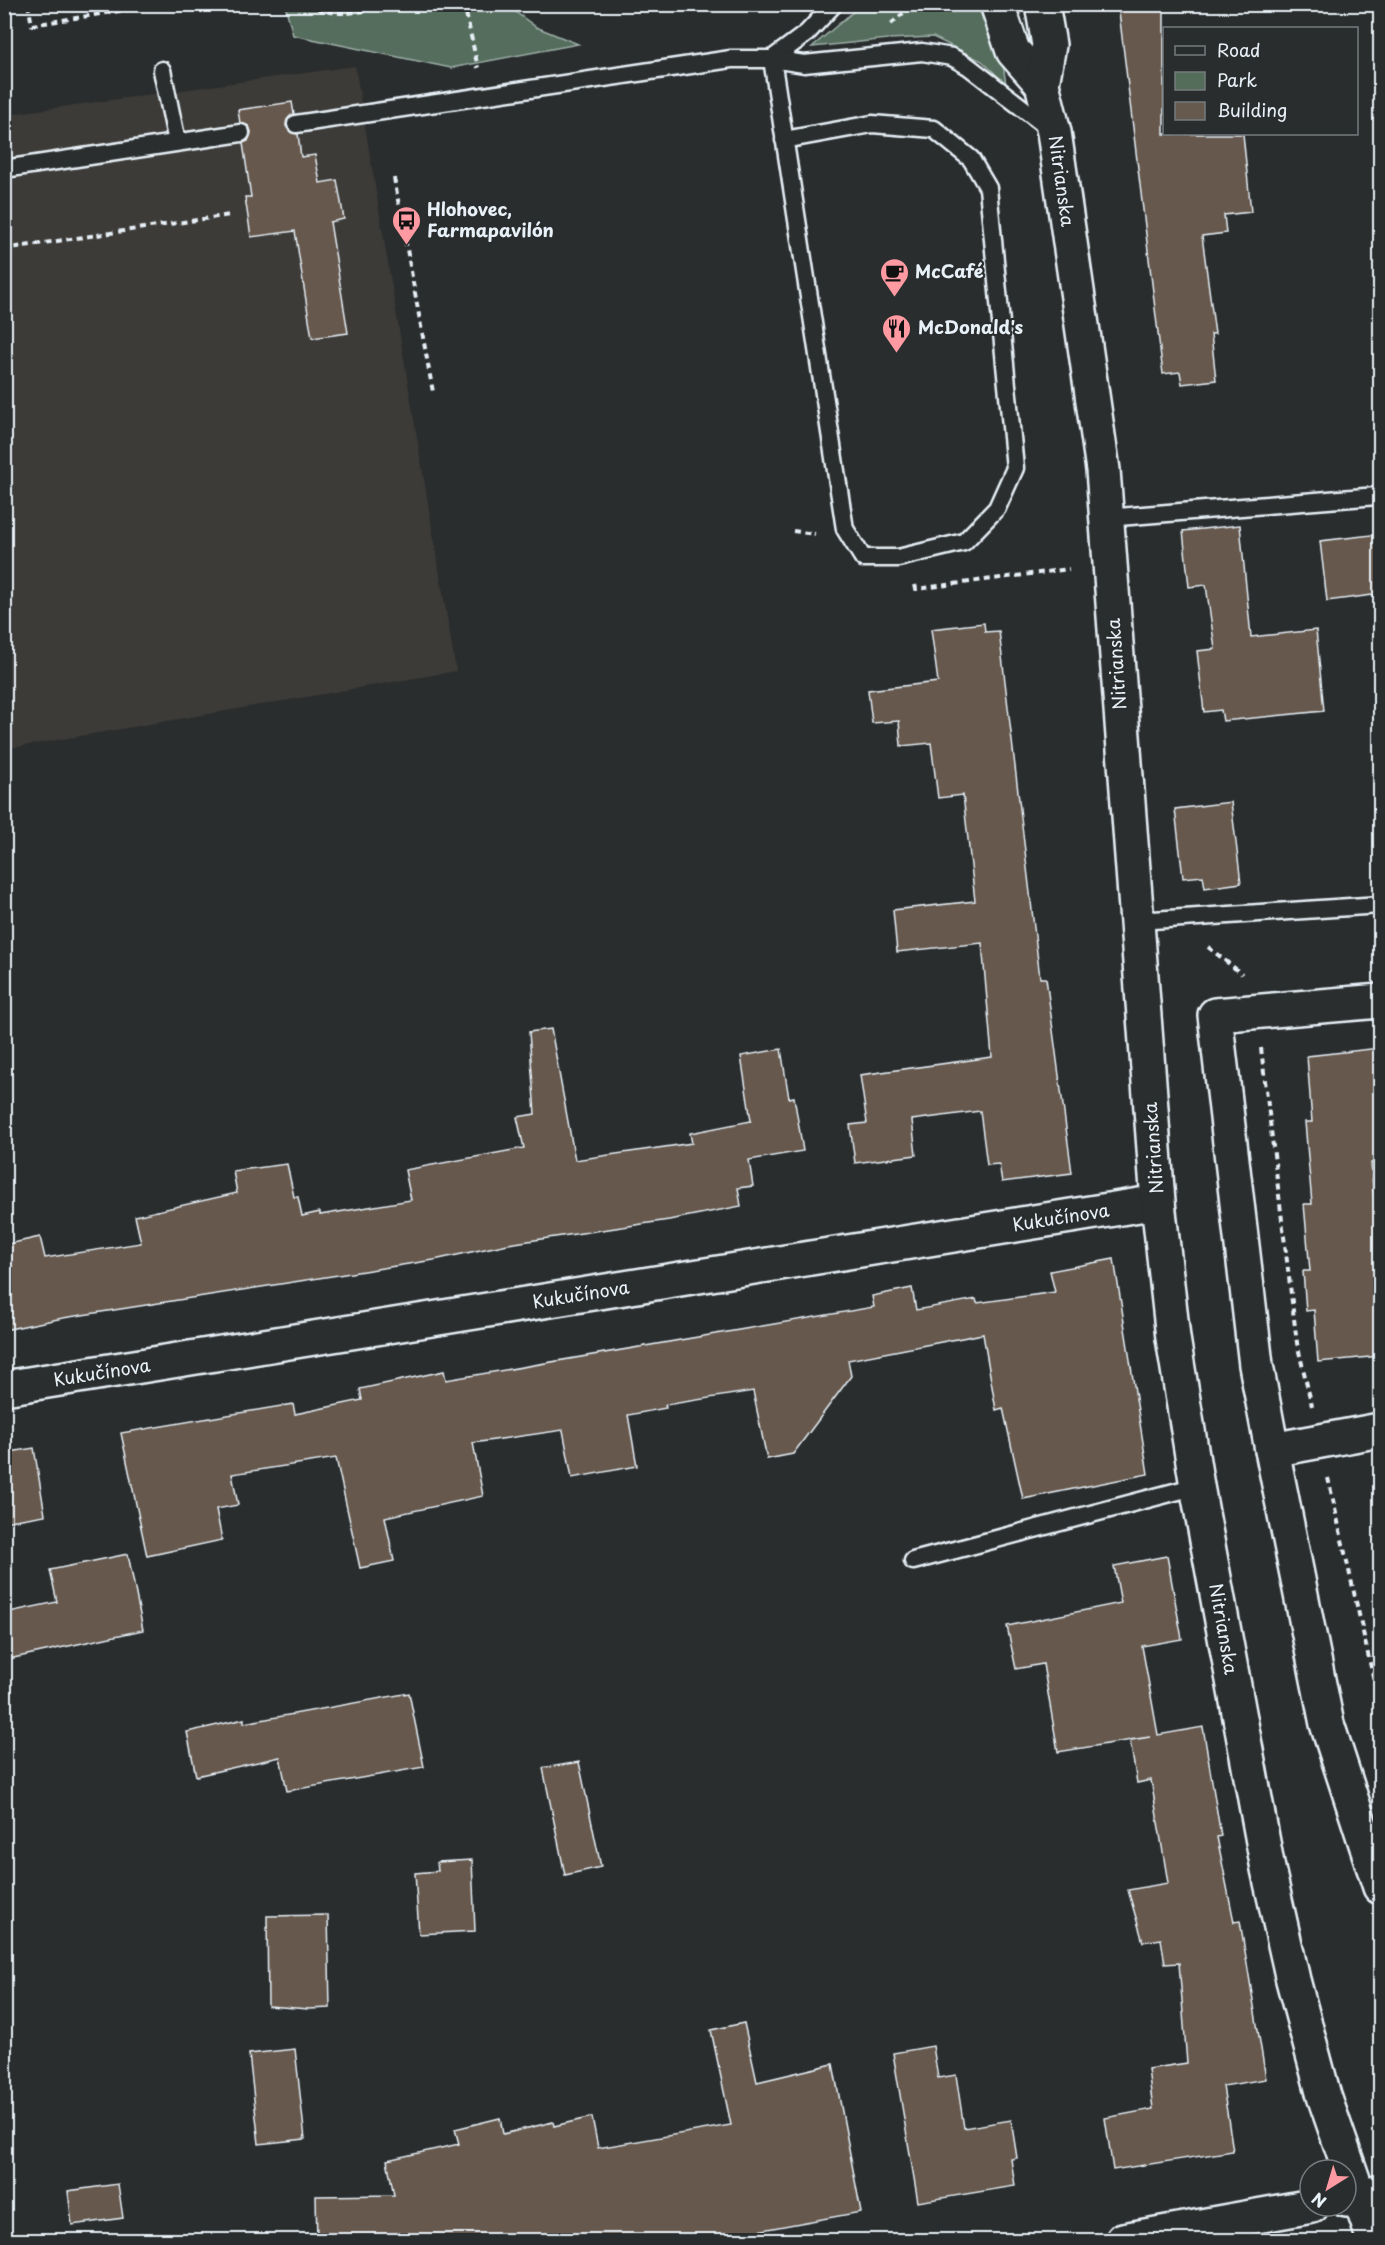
<svg xmlns="http://www.w3.org/2000/svg" width="1385" height="2245" font-family="'Playpen Sans',sans-serif">
<rect width="100%" height="100%" fill="#2a2d2e"/>
<filter id="ink" filterUnits="userSpaceOnUse"><feTurbulence type="fractalNoise" baseFrequency=".0167" numOctaves="2"/><feDisplacementMap in="SourceGraphic" scale="12" xChannelSelector="R" yChannelSelector="G"/><feConvolveMatrix kernelMatrix="1 2 1 2 8 2 1 2 1" color-interpolation-filters="sRGB"/></filter>
<g filter="url(#ink)">
<path fill="#3c3a37" d="M 355,66 L 456,671 L 5,749 L 4,115 Z"/>
<g fill="#546d5b" stroke="#9eafaa" stroke-width="1.5">
<path d="M 285,5 L 506,5 L 536,27 L 578,44 L 451,68 L 293,35 Z"/>
<path d="M 861,5 L 984,5 L 1001,52 L 1006,84 L 982,61 L 933,37 L 888,39 L 812,47 Z"/>
</g>
<g fill="#66594d" stroke="#e8f1f8" stroke-width="1.5">
<path d="M 1118,4 L 1164,4 L 1164,134 L 1243,134 L 1251,212 L 1224,215 L 1226,233 L 1202,236 L 1215,334 L 1211,334 L 1216,380 L 1182,384 L 1180,372 L 1163,374 Z"/>
<path d="M 292,102 L 294,114 L 287,120 L 286,126 L 292,133 L 298,134 L 301,157 L 315,155 L 320,183 L 337,180 L 344,219 L 330,222 L 348,333 L 312,338 L 295,231 L 251,237 L 245,197 L 251,197 L 243,143 L 248,141 L 251,132 L 249,126 L 240,123 L 238,110 Z"/>
<path d="M 1240,525 L 1251,637 L 1316,630 L 1324,711 L 1223,721 L 1221,710 L 1204,712 L 1197,651 L 1215,649 L 1206,585 L 1189,587 L 1183,531 Z"/>
<path d="M 1380,534 L 1380,594 L 1327,601 L 1320,541 Z"/>
<path d="M 984,623 L 985,632 L 999,631 L 1040,978 L 1046,978 L 1072,1173 L 1002,1182 L 999,1164 L 987,1165 L 980,1111 L 912,1120 L 916,1155 L 855,1163 L 850,1125 L 867,1123 L 860,1075 L 992,1057 L 982,943 L 897,952 L 893,910 L 975,901 L 963,795 L 938,798 L 931,743 L 901,746 L 899,721 L 872,723 L 868,690 L 938,682 L 931,629 Z"/>
<path d="M 1231,802 L 1241,883 L 1205,888 L 1203,876 L 1183,878 L 1175,809 Z"/>
<path d="M 551,1029 L 575,1160 L 692,1143 L 690,1133 L 751,1121 L 741,1056 L 781,1049 L 789,1098 L 794,1097 L 803,1151 L 749,1160 L 753,1186 L 738,1188 L 741,1206 L 669,1220 L 508,1244 L 434,1260 L 63,1318 L 4,1330 L 4,1245 L 40,1237 L 45,1258 L 141,1243 L 135,1216 L 237,1193 L 233,1171 L 287,1164 L 294,1197 L 298,1197 L 302,1216 L 320,1212 L 320,1215 L 411,1200 L 405,1170 L 524,1148 L 517,1117 L 535,1114 L 529,1032 Z"/>
<path d="M 1380,1048 L 1380,1125 L 1375,1126 L 1378,1163 L 1371,1163 L 1380,1271 L 1380,1356 L 1318,1362 L 1314,1310 L 1306,1311 L 1303,1271 L 1310,1271 L 1304,1204 L 1312,1204 L 1305,1122 L 1312,1122 L 1307,1056 Z"/>
<path d="M 1114,1259 L 1148,1474 L 1023,1499 L 1003,1408 L 996,1410 L 983,1334 L 848,1360 L 851,1376 L 793,1454 L 767,1459 L 753,1391 L 665,1405 L 666,1408 L 628,1415 L 637,1466 L 572,1478 L 563,1430 L 473,1443 L 483,1496 L 385,1517 L 394,1561 L 360,1568 L 336,1458 L 232,1474 L 238,1505 L 216,1509 L 222,1540 L 147,1556 L 121,1433 L 293,1404 L 295,1414 L 362,1400 L 360,1389 L 444,1371 L 446,1380 L 874,1307 L 872,1296 L 912,1288 L 916,1310 L 976,1299 L 977,1303 L 1055,1292 L 1050,1271 Z"/>
<path d="M 34,1448 L 45,1515 L 4,1522 L 4,1453 Z"/>
<path d="M 128,1554 L 143,1630 L 4,1660 L 4,1613 L 57,1602 L 50,1570 Z"/>
<path d="M 1167,1556 L 1182,1639 L 1142,1646 L 1158,1735 L 1203,1727 L 1221,1836 L 1217,1837 L 1234,1922 L 1240,1921 L 1266,2079 L 1223,2086 L 1233,2151 L 1113,2170 L 1105,2118 L 1153,2109 L 1148,2069 L 1187,2063 L 1179,1963 L 1165,1964 L 1161,1939 L 1143,1942 L 1128,1890 L 1168,1883 L 1151,1780 L 1137,1783 L 1130,1740 L 1150,1737 L 1058,1752 L 1043,1664 L 1016,1669 L 1007,1626 L 1121,1603 L 1114,1566 Z"/>
<path d="M 409,1693 L 424,1767 L 287,1791 L 280,1757 L 196,1776 L 187,1732 L 244,1719 L 244,1723 Z"/>
<path d="M 579,1762 L 601,1867 L 565,1875 L 543,1768 Z"/>
<path d="M 472,1860 L 475,1931 L 419,1934 L 415,1873 L 438,1871 L 437,1862 Z"/>
<path d="M 328,1915 L 330,2008 L 309,2009 L 268,2006 L 267,1916 Z"/>
<path d="M 744,2023 L 757,2082 L 833,2064 L 861,2212 L 702,2241 L 317,2241 L 316,2196 L 394,2195 L 387,2160 L 459,2144 L 455,2129 L 500,2118 L 503,2134 L 553,2122 L 554,2126 L 592,2117 L 598,2148 L 731,2125 L 711,2030 Z"/>
<path d="M 933,2046 L 938,2078 L 956,2075 L 964,2128 L 1011,2120 L 1017,2158 L 1011,2159 L 1015,2186 L 918,2202 L 893,2053 Z"/>
<path d="M 295,2049 L 305,2139 L 259,2144 L 249,2054 Z"/>
<path d="M 118,2184 L 123,2218 L 72,2225 L 68,2191 Z"/>
</g>
<g fill="none" stroke-linecap="round" stroke-linejoin="round">
<defs>
<g id="lane">
<path d="M 162,70 L 177,142"/>
<path d="M 296,124 L 731,59 L 772,59 L 807,33 L 834,4"/>
<path d="M 784,140 L 872,124 L 934,129 L 971,159 L 988,188 L 1015,468 L 997,508 L 964,542 L 898,558 L 863,558 L 845,529 L 772,59 L 804,64 L 922,52 L 952,57 L 968,66 L 1051,130"/>
<path d="M 4,169 L 241,133"/>
<path d="M 1106,518 L 1377,496"/>
<path d="M 1137,921 L 1380,905"/>
<path d="M 913,1561 L 1197,1486"/>
</g>
<g id="street">
<path d="M 1380,1001 L 1215,1015 L 1256,1365 L 1272,1450 L 1327,1724 L 1380,1887"/>
<path d="M 4,1388 L 1158,1202"/>
<path d="M 1272,1450 L 1380,1430"/>
<path d="M 1346,2200 L 1380,2191"/>
<path d="M 1123,2240 L 1312,2206"/>
</g>
<g id="secondary">
<path d="M 997,4 L 1013,51 L 1042,84"/>
<path d="M 1042,4 L 1049,45 L 1042,84 L 1054,132 L 1103,470 L 1158,1202 L 1173,1338 L 1197,1486 L 1268,1869 L 1293,1980 L 1324,2096 L 1374,2240"/>
</g>
</defs>
<use href="#lane" stroke="#e8f1f8" stroke-width="21"/>
<use href="#street" stroke="#e8f1f8" stroke-width="38"/>
<use href="#secondary" stroke="#e8f1f8" stroke-width="38"/>
<g stroke="#e8f1f8" stroke-width="4" stroke-dasharray="6 4.5" stroke-linecap="butt">
<path d="M 28,4 L 32,25 L 162,4"/>
<path d="M 308,4 C 337,21 366,10 397,4"/>
<path d="M 464,4 L 478,68"/>
<path d="M 891,24 L 913,4"/>
<path d="M 394,178 L 433,392"/>
<path d="M 4,249 L 230,215"/>
<path d="M 793,531 L 815,534"/>
<path d="M 915,585 L 916,589 L 1069,569"/>
<path d="M 1208,947 L 1242,974"/>
<path d="M 1261,1048 L 1297,1343 L 1312,1406"/>
<path d="M 1328,1478 L 1380,1707"/>
</g>
<use href="#lane" stroke="#2a2d2e" stroke-width="16"/>
<use href="#street" stroke="#2a2d2e" stroke-width="33"/>
<use href="#secondary" stroke="#2a2d2e" stroke-width="33"/>
</g>
</g>
<defs>
<symbol id="bus-pin" viewBox="-11 -11 22 30"><path d="M0 17L-7.5 6A9.5 9.5 0 1 1 7.5 6Z" fill="#ff9aa2" stroke="#2a2d2e"/><path d="M-5-6H5V4H4V6H2V4H-2V6H-4V4H-5ZM-3.5-4V0h7V-4ZM-3.5 1.2v1.5H-2V1.2ZM2 1.2v1.5H3.5V1.2Z" fill="#111"/></symbol>
<symbol id="cafe-pin" viewBox="-11 -11 22 30"><path d="M0 17L-7.5 6A9.5 9.5 0 1 1 7.5 6Z" fill="#ff9aa2" stroke="#2a2d2e"/><path d="M-5.5-4.5H6V0H3Q3 3.5 0 3.5H-2.5Q-5.5 3.5-5.5 0ZM3-3.2v2h1.7v-2ZM-6 4.5H4V6H-6Z" fill="#111"/></symbol>
<symbol id="restaurant-pin" viewBox="-11 -11 22 30"><path d="M0 17L-7.5 6A9.5 9.5 0 1 1 7.5 6Z" fill="#ff9aa2" stroke="#2a2d2e"/><path d="M-5-6h1v4h1v-4h1v4h1v-4h1v5L-1.5 .5V6h-2V.5L-5-1ZM5-6V6H3V1.5H1.5Q1.5-4 5-6Z" fill="#111"/></symbol>
</defs>
<g fill-rule="evenodd">
<use href="#bus-pin" x="390" y="204" width="33" height="45"/>
<use href="#cafe-pin" x="878" y="256" width="33" height="45"/>
<use href="#restaurant-pin" x="880" y="312" width="33" height="45"/>
</g>
<g text-anchor="middle" stroke-width="4.5" stroke-linejoin="round" paint-order="stroke">
<g font-size="18" fill="#e8f1f8" stroke="#2a2d2e">
<text transform="translate(1061 181) rotate(82)" y="6">Nitrianska</text>
<text transform="translate(1117 664) rotate(-94)" y="6">Nitrianska</text>
<text transform="translate(1154 1148) rotate(-94)" y="6">Nitrianska</text>
<text transform="translate(1061 1218) rotate(-9)" y="6">Kukučínova</text>
<text transform="translate(581 1295) rotate(-9)" y="6">Kukučínova</text>
<text transform="translate(102 1373) rotate(-9)" y="6">Kukučínova</text>
<text transform="translate(1223 1629) rotate(80)" y="6">Nitrianska</text>
</g>
<g font-size="18" font-weight="bold" fill="#e8f1f8" stroke="#2a2d2e" text-anchor="start">
<text x="427" y="216">Hlohovec,<tspan x="427" dy="21">Farmapavilón</tspan></text>
<text x="915" y="278">McCafé</text>
<text x="918" y="334">McDonald's</text>
</g>
</g>
<rect width="1385" height="2245" fill="none" stroke="#2a2d2e" stroke-width="24"/>
<rect x="12" y="12" width="1361" height="2221" fill="none" stroke="#e8f1f8" stroke-width="2" filter="url(#ink)"/>
<rect x="1163" y="27" width="195" height="108" fill="#2a2d2e" stroke="#767b7f" stroke-width="1.5"/>
<rect x="1175" y="46" width="30" height="9" fill="#2a2d2e" stroke="#767b7f" stroke-width="1.5"/>
<text x="1217" y="57" font-size="18" fill="#e8f1f8">Road</text>
<rect x="1175" y="72" width="30" height="18" fill="#546d5b" stroke="#767b7f" stroke-width="1.5"/>
<text x="1217" y="87" font-size="18" fill="#e8f1f8">Park</text>
<rect x="1175" y="102" width="30" height="18" fill="#66594d" stroke="#767b7f" stroke-width="1.5"/>
<text x="1217" y="117" font-size="18" fill="#e8f1f8">Building</text>
<g transform="translate(1328 2188) rotate(217)"><circle r="28" fill="#2a2d2e" stroke="#767b7f" stroke-width="1.5"/>
<path d="M0-4.5L10 22L0 15L-10 22Z" fill="#ff9aa2"/>
<text y="-9" font-size="16" font-weight="bold" text-anchor="middle" fill="#e8f1f8">N</text>
</g>
</svg>
